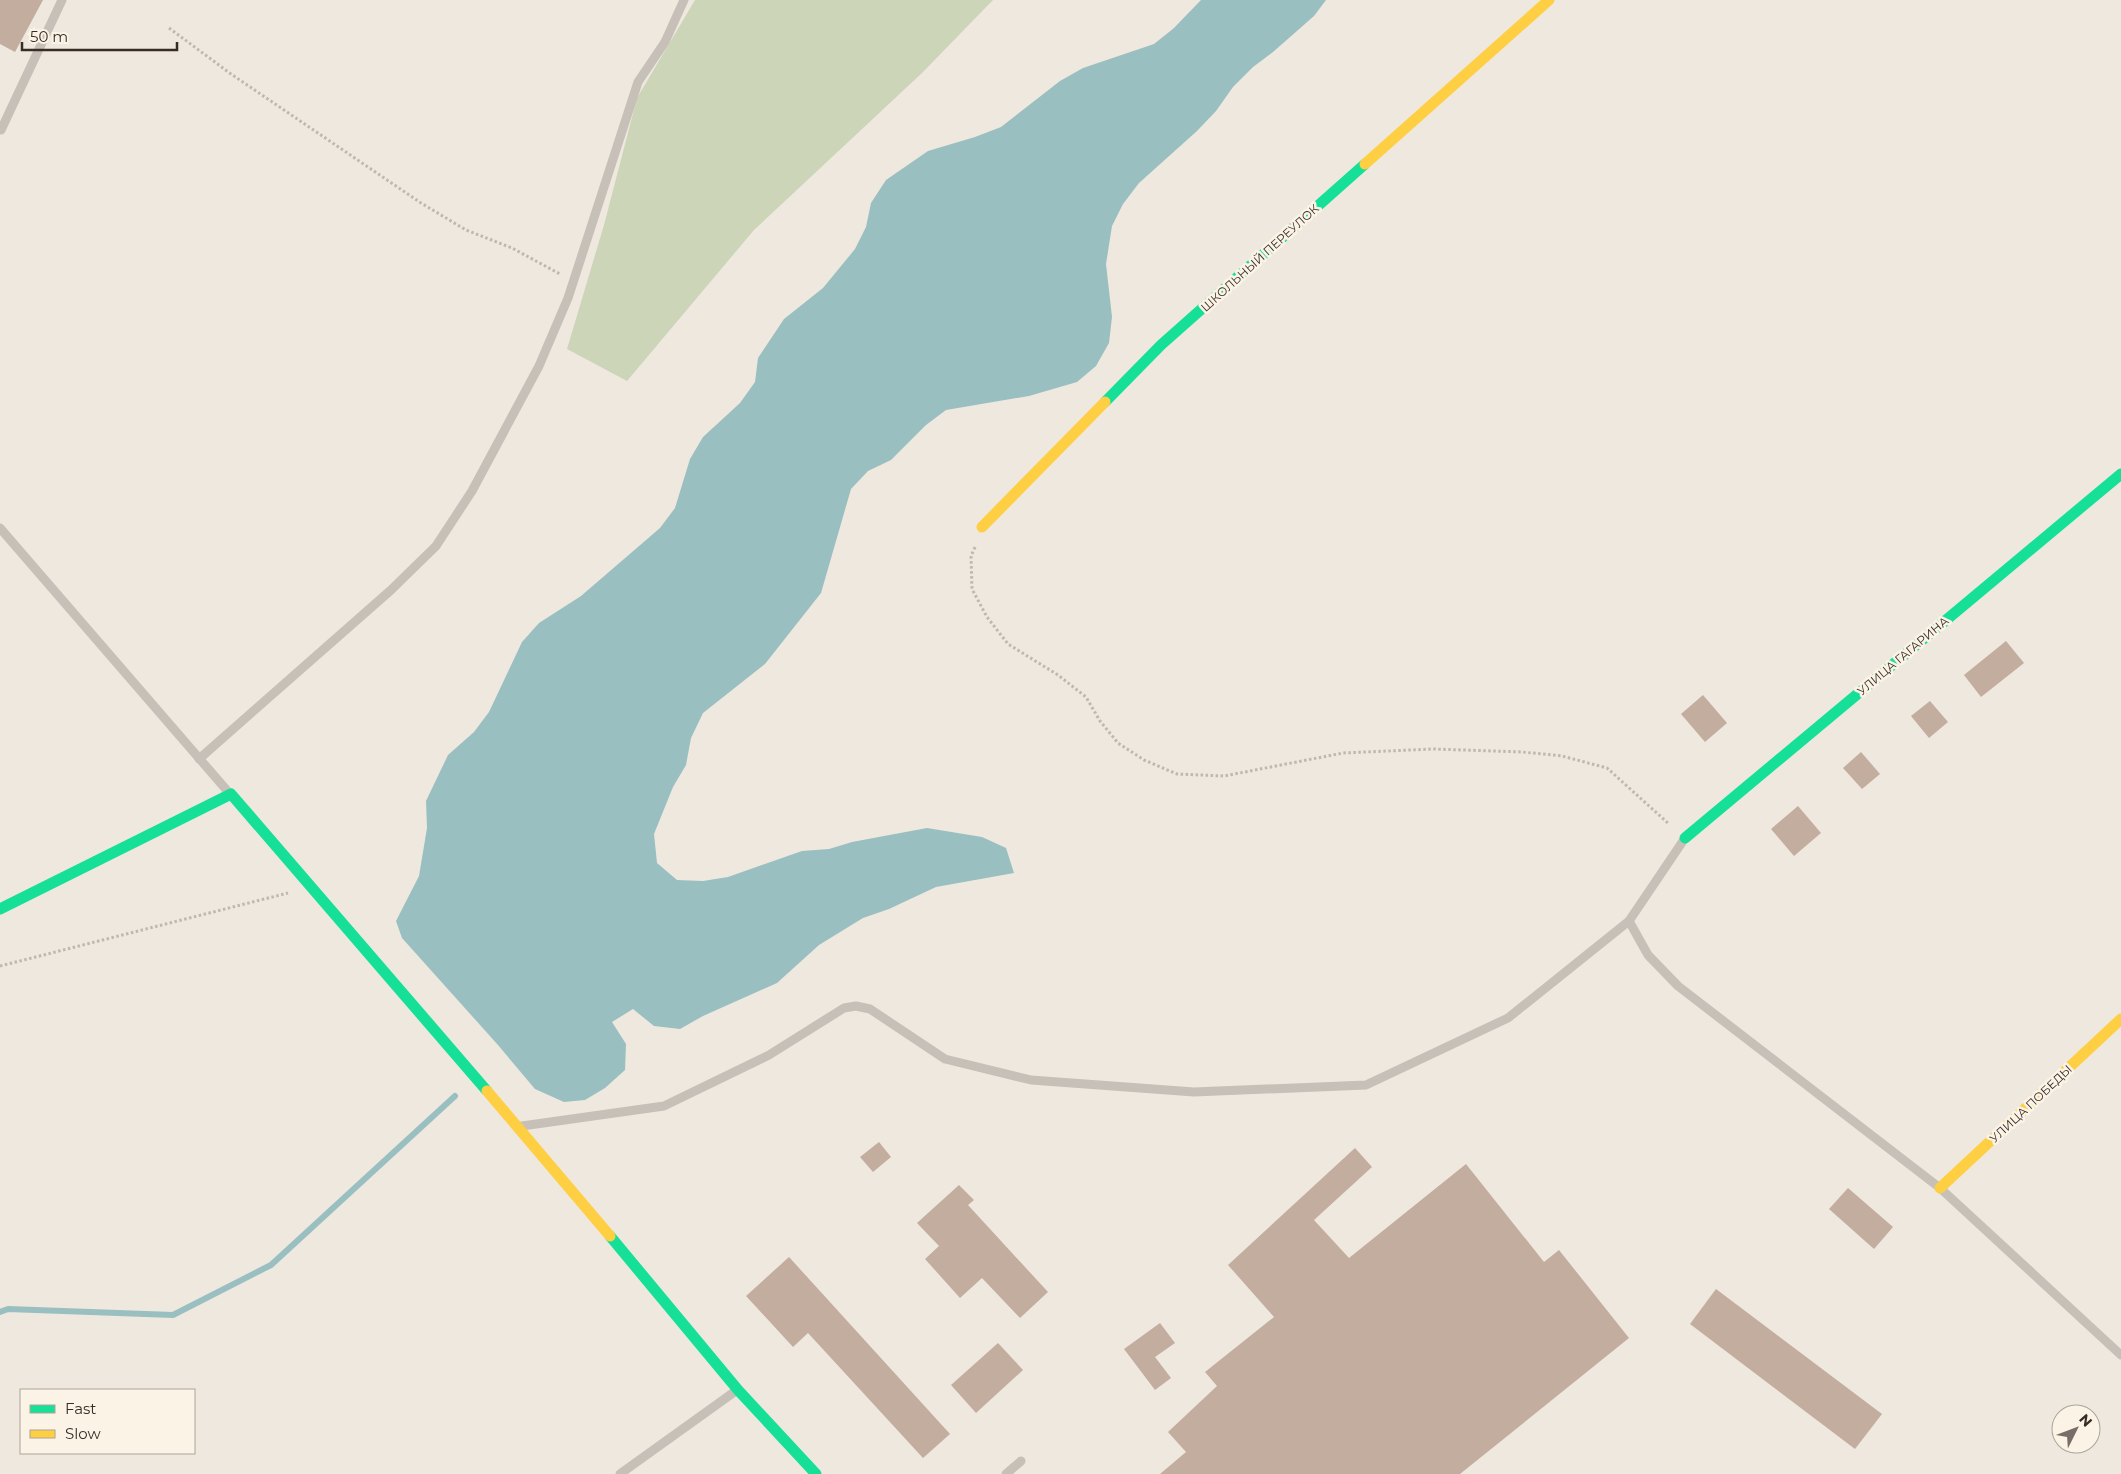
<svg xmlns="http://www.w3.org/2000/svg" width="2121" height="1474" font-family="Montserrat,sans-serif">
<rect width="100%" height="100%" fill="#eee8df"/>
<path fill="#cdd5b8" d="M 695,0 L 993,0 L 922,73 L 754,230 L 627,381 L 567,349 L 604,225 L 637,98 Z"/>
<path fill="#99bfc1" d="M 1201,0 L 1326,0 L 1314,16 L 1273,52 L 1253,67 L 1233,87 L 1216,111 L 1197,131 L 1139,183 L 1123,204 L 1112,226 L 1106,264 L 1112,317 L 1109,343 L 1096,366 L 1077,382 L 1029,396 L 946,410 L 926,425 L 891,460 L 868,471 L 851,489 L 821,593 L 765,664 L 703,713 L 691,738 L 686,765 L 673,787 L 654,834 L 657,863 L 677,880 L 703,881 L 728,877 L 802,851 L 829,849 L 852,842 L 927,828 L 982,837 L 1006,848 L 1014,873 L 936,887 L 889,909 L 863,918 L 819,945 L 777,983 L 703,1016 L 680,1029 L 654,1026 L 633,1009 L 612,1022 L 626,1044 L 625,1070 L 605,1088 L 585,1100 L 564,1102 L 535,1089 L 498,1045 L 402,938 L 396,921 L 419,876 L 427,828 L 426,801 L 448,755 L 474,732 L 489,712 L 522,642 L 539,623 L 581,596 L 660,528 L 675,508 L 690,459 L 703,437 L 740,403 L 755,382 L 758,358 L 784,319 L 823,288 L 855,249 L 866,227 L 871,203 L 886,180 L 928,151 L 975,137 L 1001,127 L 1060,81 L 1083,68 L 1154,44 L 1174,28 Z"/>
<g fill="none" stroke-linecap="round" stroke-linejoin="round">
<path stroke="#99bfc1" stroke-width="6" d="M 0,1312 L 8,1309 L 173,1315 L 271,1265 L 455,1096"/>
</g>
<g fill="#c3ad9f">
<path d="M 0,0 L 43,0 L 15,52 L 0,44 Z"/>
<path d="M 2006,641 L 2024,663 L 1981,697 L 1964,675 Z"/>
<path d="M 1703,695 L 1727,723 L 1705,742 L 1681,714 Z"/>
<path d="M 1930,701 L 1948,722 L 1929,738 L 1911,716 Z"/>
<path d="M 1861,752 L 1880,774 L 1862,789 L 1843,768 Z"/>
<path d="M 1798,806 L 1821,833 L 1794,856 L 1771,829 Z"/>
<path d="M 879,1142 L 891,1157 L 873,1172 L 860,1157 Z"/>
<path d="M 1355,1148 L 1372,1167 L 1314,1220 L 1349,1258 L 1466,1164 L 1544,1262 L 1559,1250 L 1629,1338 L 1460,1474 L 1160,1474 L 1186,1452 L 1168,1432 L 1217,1386 L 1205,1372 L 1274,1317 L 1228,1265 Z"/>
<path d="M 959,1185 L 974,1200 L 968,1205 L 1048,1292 L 1020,1318 L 982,1278 L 960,1298 L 925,1259 L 939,1246 L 917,1223 Z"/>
<path d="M 1848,1188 L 1893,1227 L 1874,1249 L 1829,1209 Z"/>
<path d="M 789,1257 L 950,1434 L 923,1458 L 808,1333 L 793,1347 L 746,1296 Z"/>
<path d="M 1716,1289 L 1882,1414 L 1855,1449 L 1690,1324 Z"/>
<path d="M 1160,1323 L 1175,1343 L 1155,1357 L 1171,1378 L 1155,1390 L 1124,1349 Z"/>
<path d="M 998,1343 L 1023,1370 L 976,1413 L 951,1385 Z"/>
</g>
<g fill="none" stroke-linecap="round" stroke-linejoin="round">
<g stroke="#bfb8b1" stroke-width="3" stroke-dasharray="2.5 2.5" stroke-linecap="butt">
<path d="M 169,28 L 231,74 L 421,203 L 466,230 L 512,248 L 560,274"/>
<path d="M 975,547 L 971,556 L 972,589 L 987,617 L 1008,644 L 1058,675 L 1086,697 L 1100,721 L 1118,743 L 1144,760 L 1177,774 L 1224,776 L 1343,753 L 1433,749 L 1522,752 L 1562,756 L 1607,768 L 1669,824"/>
<path d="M 0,966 L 288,893"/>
</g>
<g stroke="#c7c0b8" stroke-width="9">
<path d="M 1,130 L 62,0"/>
<path d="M 0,528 L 230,794"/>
<path d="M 199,759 L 391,590 L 436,546 L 472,491 L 539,366 L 568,298 L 638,82 L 665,42 L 684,0"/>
<path d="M 1685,838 L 1629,921 L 1648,955 L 1678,986 L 1940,1188 L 2121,1355"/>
<path d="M 522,1126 L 664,1106 L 769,1055 L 844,1008 L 856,1006 L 870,1009 L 945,1059 L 1031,1080 L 1194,1092 L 1366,1085 L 1508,1018 L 1629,921"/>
<path d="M 620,1474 L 737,1390"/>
<path d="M 1006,1474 L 1021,1461"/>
</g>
<g stroke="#16e098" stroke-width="11">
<path d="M 1105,402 L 1161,345 L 1365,164"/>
<path d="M 1685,838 L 2121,474"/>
<path d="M 0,909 L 231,794 L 487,1091"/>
<path d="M 610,1236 L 738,1390 L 816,1474"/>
</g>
<g stroke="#ffcf43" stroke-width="11">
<path d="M 1365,164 L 1549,0"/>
<path d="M 982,527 L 1105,402"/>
<path d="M 487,1091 L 610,1236"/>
<path d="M 1940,1188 L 2121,1019"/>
</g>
</g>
<g text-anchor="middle" stroke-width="5" stroke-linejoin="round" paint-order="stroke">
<g font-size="12" fill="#382d26" stroke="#fbf3e6">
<text transform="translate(1260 258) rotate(-42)" y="4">ШКОЛЬНЫЙ ПЕРЕУЛОК</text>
<text transform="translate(1903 656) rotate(-40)" y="4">УЛИЦА ГАГАРИНА</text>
<text transform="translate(2031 1104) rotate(-43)" y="4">УЛИЦА ПОБЕДЫ</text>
</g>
</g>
<rect x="20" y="1389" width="175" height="65" fill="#fbf3e6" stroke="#ada499"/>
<rect x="30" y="1405" width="25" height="8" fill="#16e098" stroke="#ada499"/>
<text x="65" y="1414" font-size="15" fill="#382d26">Fast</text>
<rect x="30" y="1430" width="25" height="8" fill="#ffcf43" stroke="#ada499"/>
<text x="65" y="1439" font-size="15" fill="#382d26">Slow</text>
<g transform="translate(2076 1429) rotate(48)"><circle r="24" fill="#fbf3e6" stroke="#ada499"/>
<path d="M0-4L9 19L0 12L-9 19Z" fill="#786e67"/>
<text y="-8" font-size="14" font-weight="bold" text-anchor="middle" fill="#382d26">N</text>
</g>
<path d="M22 42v8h155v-8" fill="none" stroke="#382d26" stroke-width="2.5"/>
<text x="30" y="42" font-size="15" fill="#382d26" stroke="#fbf3e6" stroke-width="4" paint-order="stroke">50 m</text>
</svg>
